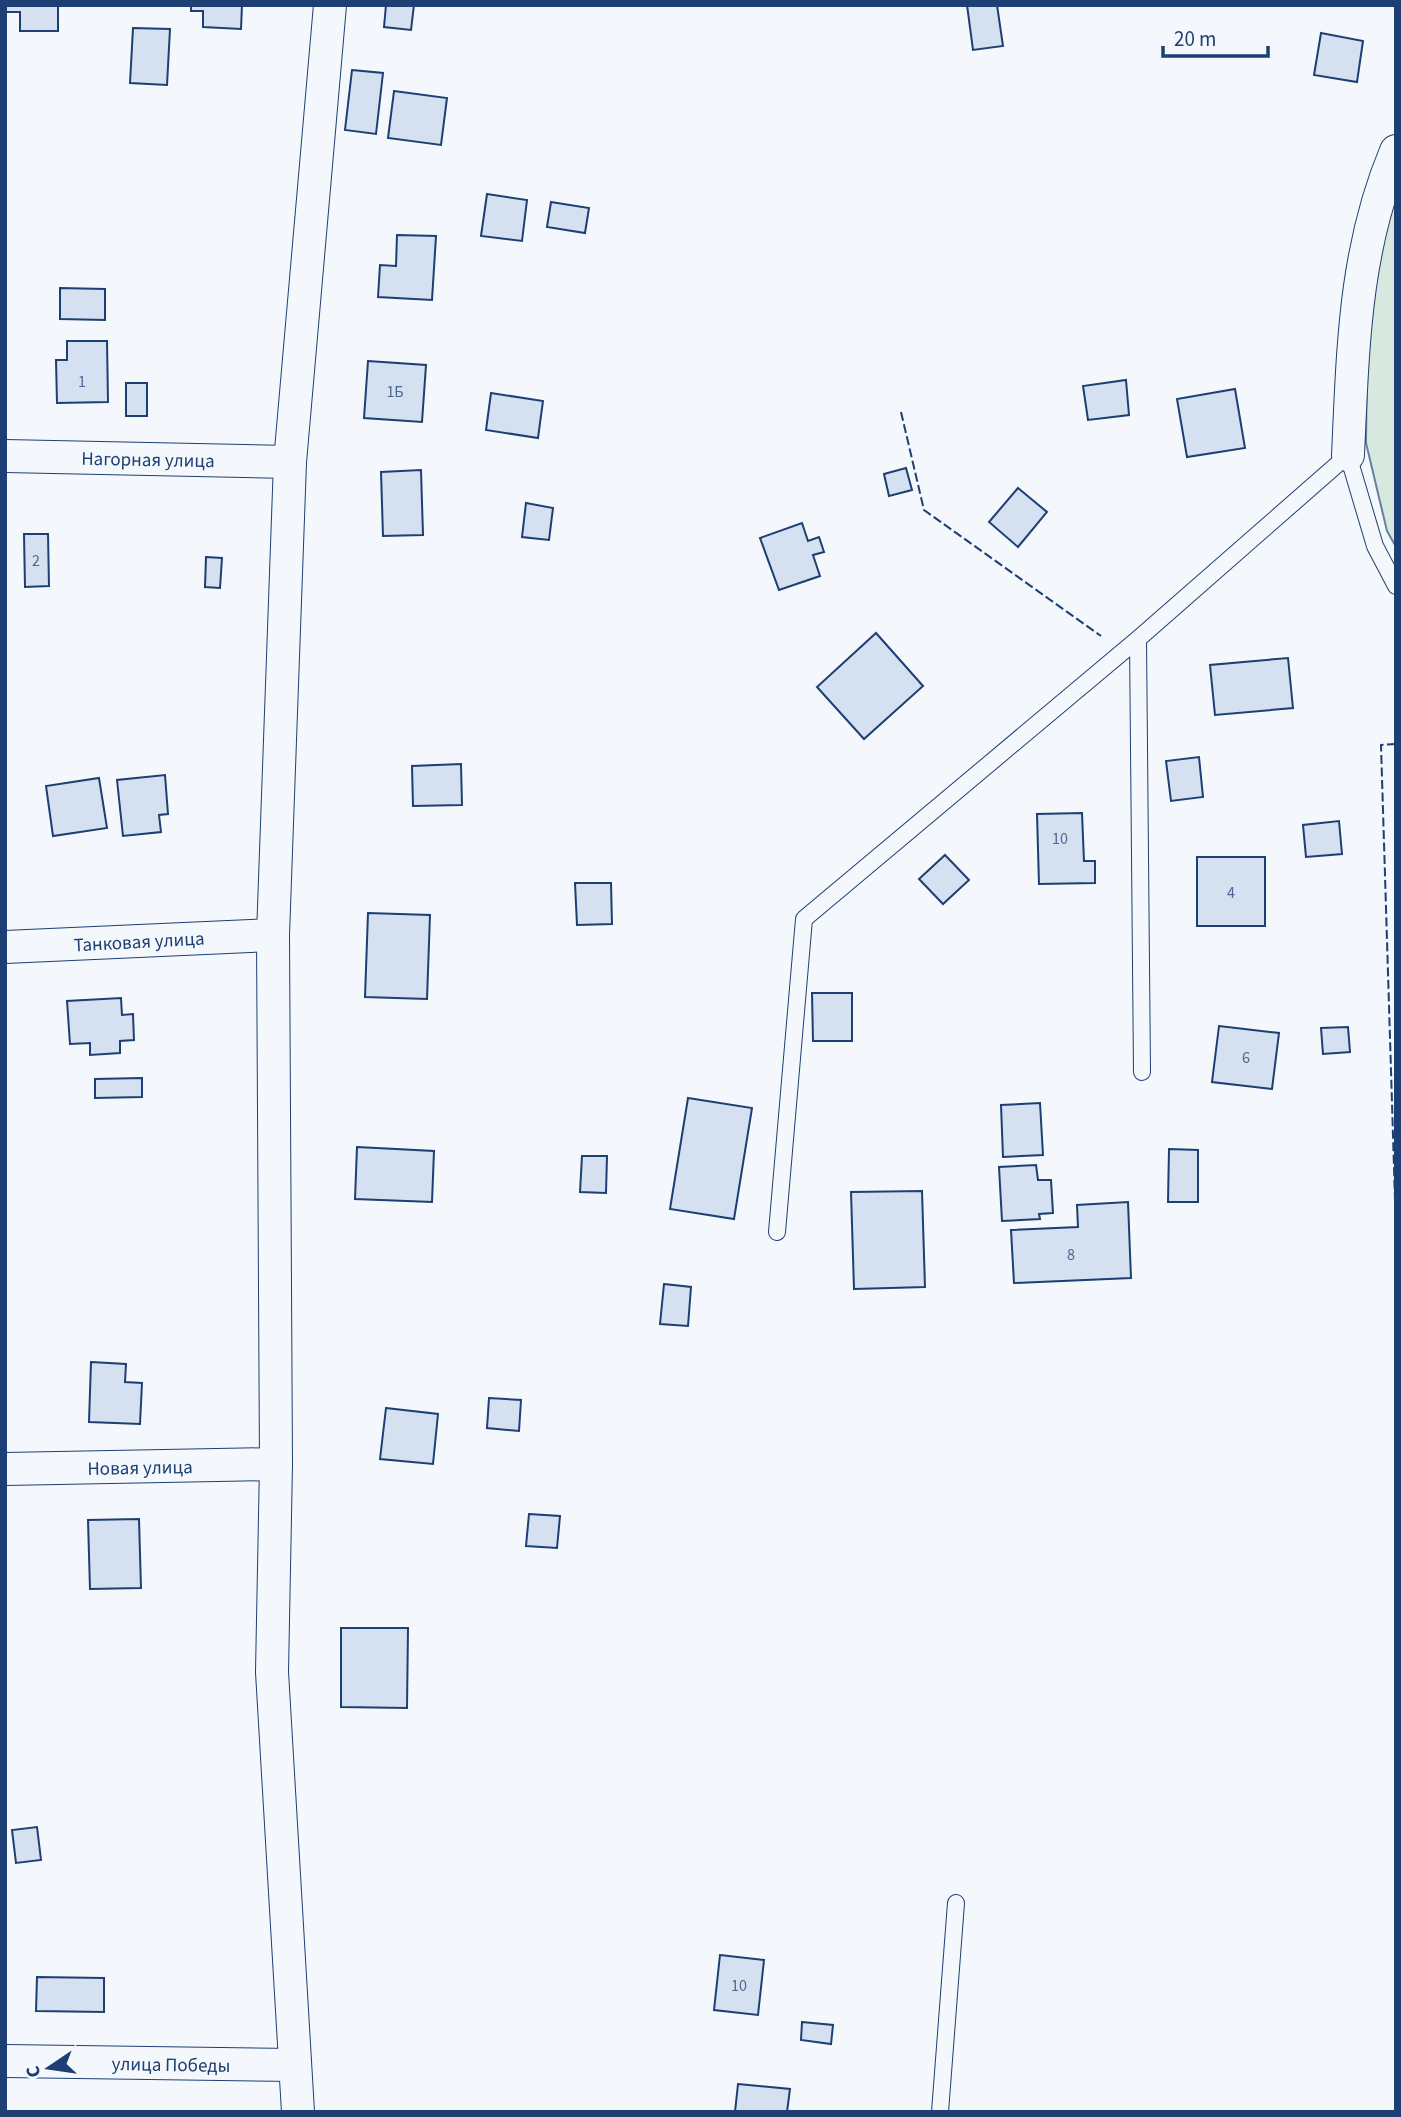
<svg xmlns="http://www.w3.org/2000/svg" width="1401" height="2117" font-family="'Source Sans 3',sans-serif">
<rect width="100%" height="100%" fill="#f4f7fb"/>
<path fill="#d7e8df" stroke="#687fa3" stroke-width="2" d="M 1396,191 L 1396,547 L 1387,531 L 1366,443 L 1367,347 L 1377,260 Z"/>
<g fill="#d5e0f0" stroke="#1d3f73" stroke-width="2">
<path d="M 5,5 L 58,5 L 58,31 L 20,31 L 20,12 L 5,12 Z"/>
<path d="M 191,5 L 242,5 L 241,29 L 203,27 L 203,11 L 191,11 Z"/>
<path d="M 386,5 L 414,5 L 411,30 L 384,27 Z"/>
<path d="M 967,5 L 997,5 L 1003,46 L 973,50 Z"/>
<path d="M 133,28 L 170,29 L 167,85 L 130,83 Z"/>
<path d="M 1321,33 L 1363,41 L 1357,82 L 1314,75 Z"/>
<path d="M 352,70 L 383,73 L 376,134 L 345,130 Z"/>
<path d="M 394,91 L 447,98 L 441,145 L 388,138 Z"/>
<path d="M 487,194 L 527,200 L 522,241 L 481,236 Z"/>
<path d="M 551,202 L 589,208 L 585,233 L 547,227 Z"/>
<path d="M 397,235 L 436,236 L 432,300 L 378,297 L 380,265 L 396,266 Z"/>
<path d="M 60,288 L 105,289 L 105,320 L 60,319 Z"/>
<path d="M 67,341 L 107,341 L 108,402 L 57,403 L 56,360 L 67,360 Z"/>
<path d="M 368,361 L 426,365 L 422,422 L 364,418 Z"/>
<path d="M 1126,380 L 1129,415 L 1088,420 L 1083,386 Z"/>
<rect x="126" y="383" width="21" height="33"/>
<path d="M 1235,389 L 1245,448 L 1187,457 L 1177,399 Z"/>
<path d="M 491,393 L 543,401 L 538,438 L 486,430 Z"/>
<path d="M 906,468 L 912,490 L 889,496 L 884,474 Z"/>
<path d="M 421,470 L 423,535 L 383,536 L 381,472 Z"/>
<path d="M 1018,488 L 1047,512 L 1018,547 L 989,522 Z"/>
<path d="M 526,503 L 553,508 L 549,540 L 522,537 Z"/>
<path d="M 802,523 L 808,541 L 819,537 L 824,552 L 813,555 L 820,576 L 779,590 L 760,538 Z"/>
<path d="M 24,534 L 48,534 L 49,586 L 25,587 Z"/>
<path d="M 206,557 L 222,558 L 220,588 L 205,587 Z"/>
<path d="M 876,633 L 923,686 L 864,739 L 817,687 Z"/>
<path d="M 1288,658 L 1293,708 L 1215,715 L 1210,665 Z"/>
<path d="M 1199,757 L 1203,797 L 1171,801 L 1166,761 Z"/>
<path d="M 461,764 L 462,805 L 413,806 L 412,766 Z"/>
<path d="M 165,775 L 168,814 L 159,815 L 161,832 L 123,836 L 117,780 Z"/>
<path d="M 99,778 L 107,828 L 53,836 L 46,786 Z"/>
<path d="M 1082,813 L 1084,861 L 1095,861 L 1095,883 L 1039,884 L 1037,814 Z"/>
<path d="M 1339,821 L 1342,854 L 1306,857 L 1303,825 Z"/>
<path d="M 945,855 L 969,880 L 943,904 L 919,879 Z"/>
<rect x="1197" y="857" width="68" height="69"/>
<path d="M 575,883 L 611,883 L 612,924 L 577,925 Z"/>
<path d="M 368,913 L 430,915 L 427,999 L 365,997 Z"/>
<path d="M 812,993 L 852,993 L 852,1041 L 813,1041 Z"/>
<path d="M 121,998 L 122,1015 L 133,1014 L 134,1040 L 120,1041 L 120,1053 L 90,1055 L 90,1043 L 70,1044 L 67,1001 Z"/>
<path d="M 1219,1026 L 1279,1033 L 1272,1089 L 1212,1082 Z"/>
<path d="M 1348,1027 L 1350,1052 L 1323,1054 L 1321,1028 Z"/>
<path d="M 142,1078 L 142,1097 L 95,1098 L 95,1079 Z"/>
<path d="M 688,1098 L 752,1108 L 734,1219 L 670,1209 Z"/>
<path d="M 1040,1103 L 1043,1155 L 1003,1157 L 1001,1105 Z"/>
<path d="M 357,1147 L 434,1151 L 432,1202 L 355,1199 Z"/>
<path d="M 1169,1149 L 1198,1150 L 1198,1202 L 1168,1202 Z"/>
<path d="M 582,1156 L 607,1156 L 606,1193 L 580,1192 Z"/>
<path d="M 1036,1165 L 1038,1180 L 1051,1180 L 1053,1213 L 1039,1214 L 1040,1219 L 1002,1221 L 999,1167 Z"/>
<path d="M 922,1191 L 925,1287 L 854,1289 L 851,1192 Z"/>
<path d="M 1128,1202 L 1131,1278 L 1014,1283 L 1011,1230 L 1078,1227 L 1077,1205 Z"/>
<path d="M 664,1284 L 691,1287 L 688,1326 L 660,1324 Z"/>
<path d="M 91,1362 L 126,1364 L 125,1382 L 142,1383 L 140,1424 L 89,1422 Z"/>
<path d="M 489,1398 L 521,1400 L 519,1431 L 487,1428 Z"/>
<path d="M 386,1408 L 438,1414 L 433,1464 L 380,1459 Z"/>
<path d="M 529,1514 L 560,1516 L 557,1548 L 526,1546 Z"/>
<path d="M 139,1519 L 141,1588 L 90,1589 L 88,1520 Z"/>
<path d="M 341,1628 L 408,1628 L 407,1708 L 341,1707 Z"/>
<path d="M 37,1827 L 41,1860 L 16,1863 L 12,1830 Z"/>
<path d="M 720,1955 L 764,1960 L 758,2015 L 714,2010 Z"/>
<path d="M 37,1977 L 104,1978 L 104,2012 L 36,2011 Z"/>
<path d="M 802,2022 L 833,2025 L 831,2044 L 801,2040 Z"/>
<path d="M 738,2084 L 790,2089 L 787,2112 L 735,2112 Z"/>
</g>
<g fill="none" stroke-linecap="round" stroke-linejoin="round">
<defs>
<g id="lane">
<path d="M 1138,639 L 1142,1072"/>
<path d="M 777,1232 L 804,919 L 1138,639 L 1348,455 L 1375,546 L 1396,586"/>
<path d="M 940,2112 L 956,1903"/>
</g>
<g id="street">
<path d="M 1348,455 C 1353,349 1354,251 1396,151"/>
<path d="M 5,456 L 290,462"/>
<path d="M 5,947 L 273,935"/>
<path d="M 5,1469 L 276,1464"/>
<path d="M 5,2061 L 295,2065"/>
<path d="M 298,2112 L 272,1672 L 276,1464 L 273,935 L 290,462 L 330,5"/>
</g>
</defs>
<use href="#lane" stroke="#1d3f73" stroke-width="18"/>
<use href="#street" stroke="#1d3f73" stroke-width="34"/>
<use href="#lane" stroke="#f4f7fb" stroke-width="16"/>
<use href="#street" stroke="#f4f7fb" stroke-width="32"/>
<g stroke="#1d3f73" stroke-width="2" stroke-dasharray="9 3.5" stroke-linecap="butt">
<path d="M 901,412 L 924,510 L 1101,636"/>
<path d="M 1396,744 L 1381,745 L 1396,1233"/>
</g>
</g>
<g text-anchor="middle" stroke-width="5" stroke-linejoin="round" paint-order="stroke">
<g font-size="16" fill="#4b6792">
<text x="82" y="387">1</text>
<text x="395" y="397">1Б</text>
<text x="36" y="566">2</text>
<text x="1060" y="844">10</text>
<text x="1231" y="898">4</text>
<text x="1246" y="1063">6</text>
<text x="1071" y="1260">8</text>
<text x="739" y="1991">10</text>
</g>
<g font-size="19" fill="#1d3f73" stroke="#f4f7fb">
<text transform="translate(148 459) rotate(1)" y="7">Нагорная улица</text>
<text transform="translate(139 941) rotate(-3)" y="7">Танковая улица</text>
<text transform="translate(140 1467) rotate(-1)" y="7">Новая улица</text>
<text transform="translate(171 2064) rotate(1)" y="7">улица Победы</text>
</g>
</g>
<rect width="1401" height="2117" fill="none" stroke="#1d3f73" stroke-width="14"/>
<g transform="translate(49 2068) rotate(257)" stroke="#f4f7fb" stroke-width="5" paint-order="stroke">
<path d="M0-5L12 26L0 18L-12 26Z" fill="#1d3f73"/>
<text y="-10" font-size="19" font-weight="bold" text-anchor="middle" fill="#1d3f73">С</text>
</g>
<path d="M1163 46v10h105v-10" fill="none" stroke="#1d3f73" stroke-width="3.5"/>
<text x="1174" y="46" font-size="21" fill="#1d3f73" stroke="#f4f7fb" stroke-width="5" paint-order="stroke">20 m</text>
</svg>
